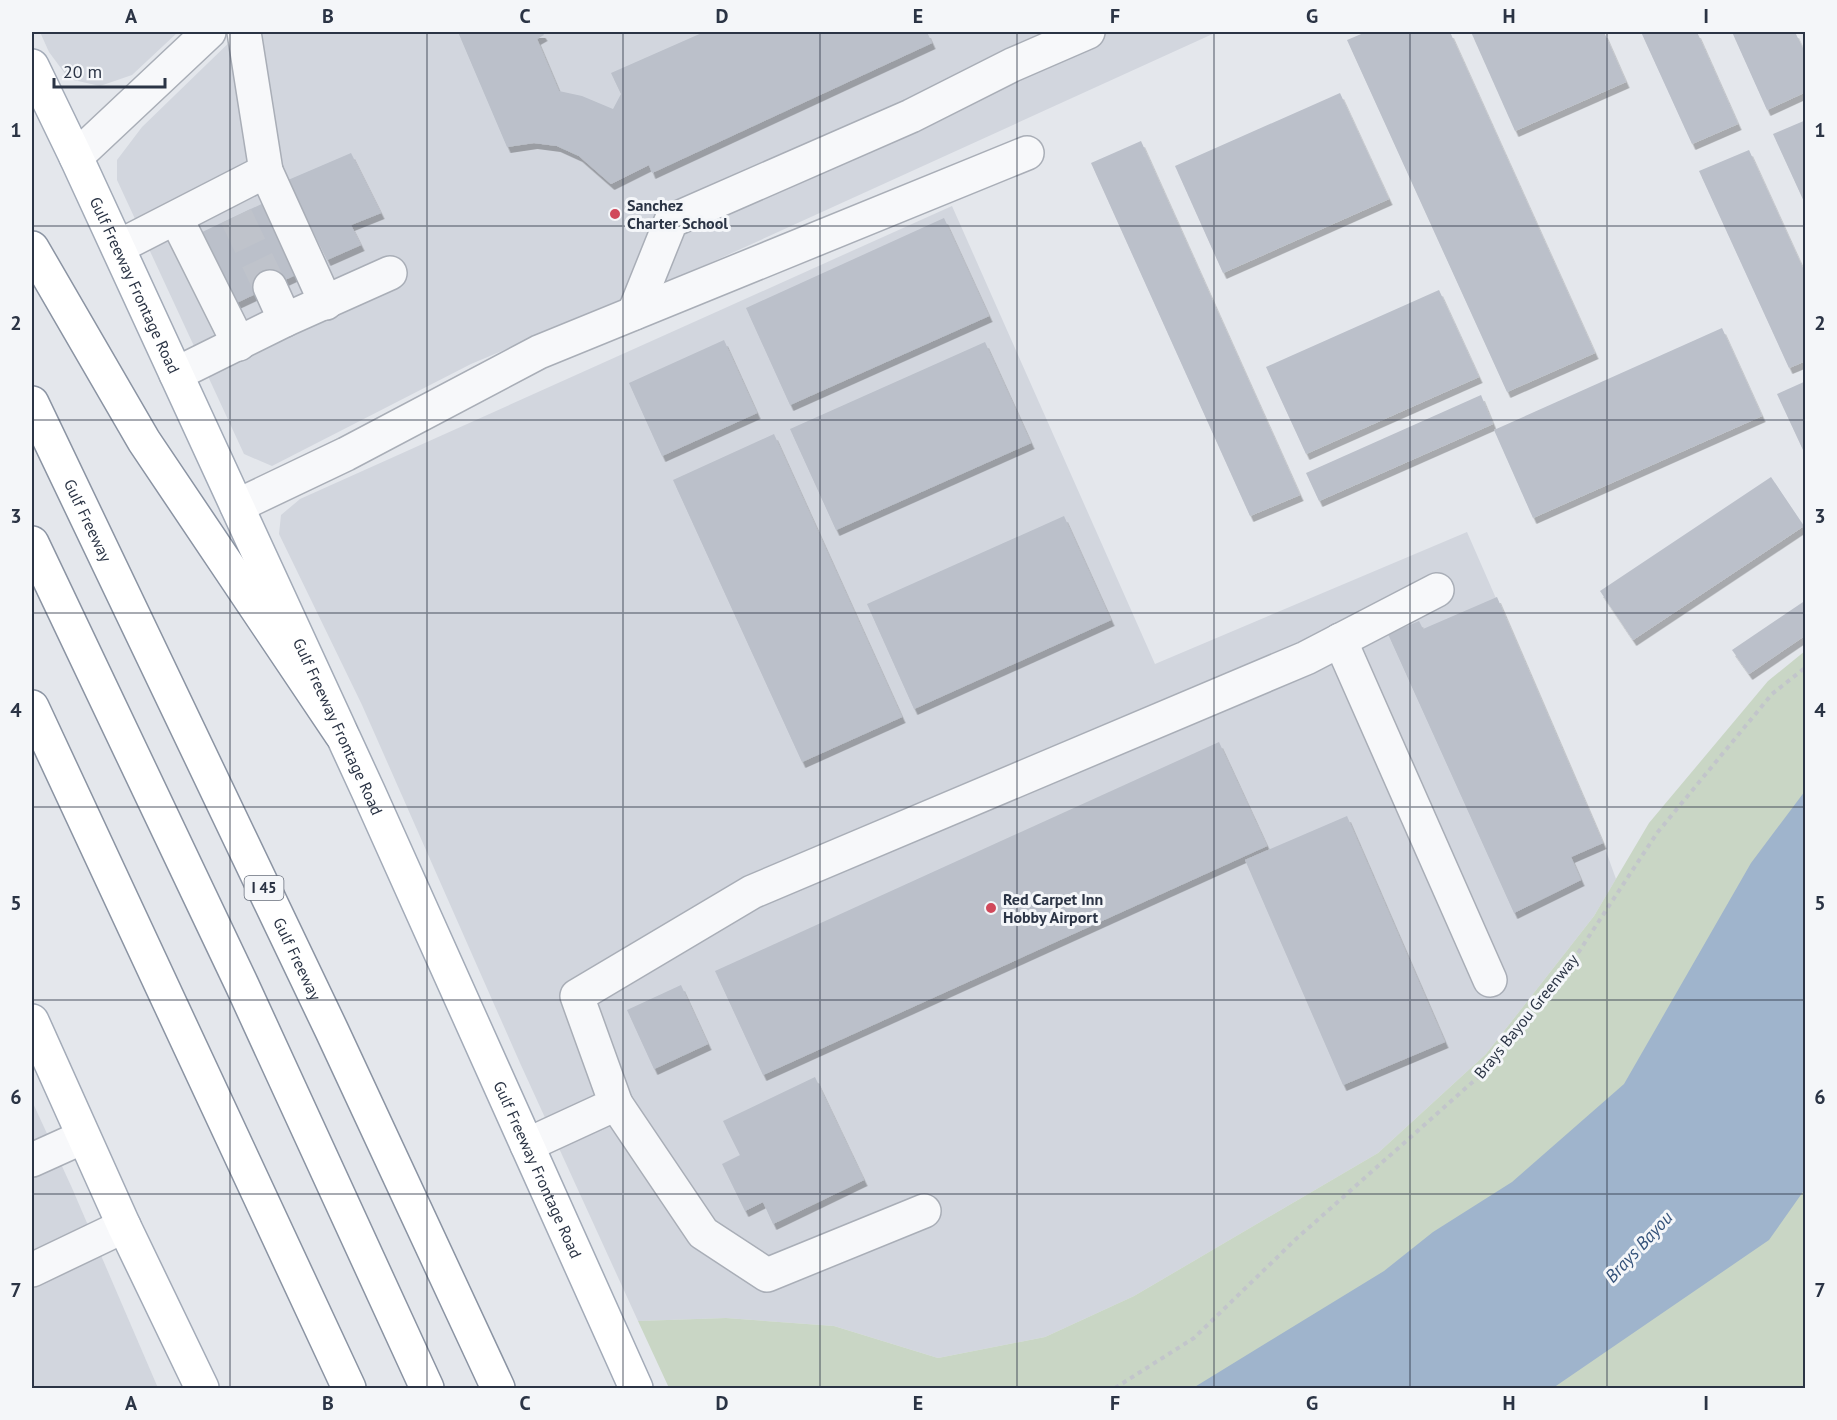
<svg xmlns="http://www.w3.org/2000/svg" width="1837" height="1420" font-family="'PT Sans',sans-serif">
<defs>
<filter id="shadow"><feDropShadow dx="3.5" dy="6" stdDeviation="0" flood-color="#0004"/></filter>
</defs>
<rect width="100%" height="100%" fill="#e4e7ec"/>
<g fill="#d2d6de">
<path d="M 40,32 L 178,32 L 132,75 L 100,86 L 69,79 L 49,52 Z"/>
<path d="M 240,32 L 1217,32 L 699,268 L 471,364 L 272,466 L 244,454 L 117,180 L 117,160 L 142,127 Z"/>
<path d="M 952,206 L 1155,664 L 1467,532 L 1603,843 L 1616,879 L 1594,916 L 1486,1054 L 1378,1153 L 1134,1296 L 1045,1337 L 938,1358 L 834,1326 L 726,1318 L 638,1321 L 520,1063 L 362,705 L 279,534 L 281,515 L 300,499 Z"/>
<path d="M 32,1101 L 72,1188 L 158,1388 L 32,1388 Z"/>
</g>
<path fill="#c9d6c5" d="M 1805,651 L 1805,1388 L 669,1388 L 638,1321 L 726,1318 L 834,1326 L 938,1358 L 1045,1337 L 1134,1296 L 1378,1153 L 1486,1054 L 1594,916 L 1649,823 L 1768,681 Z"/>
<path fill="#9fb4cc" d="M 1805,791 L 1805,1189 L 1769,1240 L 1553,1388 L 1193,1388 L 1384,1271 L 1433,1232 L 1512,1182 L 1624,1084 L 1751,863 Z"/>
<g fill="#bbc0ca" filter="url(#shadow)">
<path d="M 458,32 L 542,32 L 544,35 L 537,39 L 559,91 L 582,96 L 613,109 L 621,94 L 611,73 L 704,32 L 927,32 L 932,43 L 652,173 L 649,165 L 611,184 L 579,156 L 557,146 L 534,143 L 507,147 Z"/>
<path d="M 1366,32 L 1450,32 L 1595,353 L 1507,392 L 1347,40 Z"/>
<path d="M 1471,32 L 1604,32 L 1626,82 L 1515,131 Z"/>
<path d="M 1641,32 L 1697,32 L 1738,124 L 1692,144 Z"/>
<path d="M 1732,32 L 1795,32 L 1806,55 L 1806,92 L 1767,110 Z"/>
<path d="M 1340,93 L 1389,199 L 1223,273 L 1175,166 Z"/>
<path d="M 1806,120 L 1806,206 L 1773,134 Z"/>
<path d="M 1141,141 L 1300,495 L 1250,516 L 1091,163 Z"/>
<path d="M 1749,150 L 1806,275 L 1806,361 L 1789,368 L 1699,171 Z"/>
<path d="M 351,153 L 381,213 L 351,225 L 361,245 L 327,260 L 288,180 Z"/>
<path d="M 270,200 L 304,271 L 232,305 L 198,234 Z"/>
<path d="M 944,218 L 989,316 L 790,405 L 746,308 Z"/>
<path d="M 1439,290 L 1479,377 L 1306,454 L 1266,367 Z"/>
<path d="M 1722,328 L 1762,416 L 1533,518 L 1494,430 Z"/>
<path d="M 724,340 L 757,413 L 662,456 L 629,383 Z"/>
<path d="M 985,342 L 1031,443 L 836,530 L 790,429 Z"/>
<path d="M 1806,381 L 1806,448 L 1803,450 L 1777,394 Z"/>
<path d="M 1481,395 L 1493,424 L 1319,501 L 1306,473 Z"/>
<path d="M 774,434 L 902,717 L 802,762 L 673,480 Z"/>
<path d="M 1771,477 L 1804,526 L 1633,640 L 1600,591 Z"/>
<path d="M 1064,516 L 1111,620 L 914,709 L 867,604 Z"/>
<path d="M 1497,597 L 1603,843 L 1571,857 L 1581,880 L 1514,913 L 1388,634 L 1419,621 L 1423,629 Z"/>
<path d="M 1806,600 L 1806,635 L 1749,674 L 1732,650 Z"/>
<path d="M 1219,742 L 1267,846 L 763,1075 L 715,971 Z"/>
<path d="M 1347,816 L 1445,1042 L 1343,1085 L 1245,860 Z"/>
<path d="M 681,985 L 708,1044 L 654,1069 L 627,1010 Z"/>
<path d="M 815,1077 L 864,1180 L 773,1224 L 763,1202 L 745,1211 L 722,1164 L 740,1155 L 723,1121 Z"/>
</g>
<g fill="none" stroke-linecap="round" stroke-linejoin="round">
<path stroke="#bfc3cb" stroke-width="33" stroke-dasharray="33 16" stroke-linecap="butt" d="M 236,216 L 270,287"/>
<defs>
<g id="minor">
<path d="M 244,32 L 266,171"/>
<path d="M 76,157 L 209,32"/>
<path d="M 176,218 L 239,344"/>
<path d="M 118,247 L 266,171 L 326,303"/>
<path d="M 270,287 L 285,320"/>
<path d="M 634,313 L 671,221 L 911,116 L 1012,65 L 1088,32"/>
<path d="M 176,374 L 285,320 L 390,273"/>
<path d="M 237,506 L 346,454 L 539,352 L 1027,153"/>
<path d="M 1340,640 L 1490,980"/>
<path d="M 616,1104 L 703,1233 L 767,1275 L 924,1211"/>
<path d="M 527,1145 L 616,1104 L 577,996 L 752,892 L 1306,658 L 1437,590"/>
<path d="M 32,1160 L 83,1137"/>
<path d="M 32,1270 L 124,1226"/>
</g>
<g id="major">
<path id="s1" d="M 32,66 L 76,157 L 369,793 L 636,1388"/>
<path d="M 32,1021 L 124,1226 L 202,1388"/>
</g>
<g id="highway">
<path d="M 32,248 L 144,441 L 341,734"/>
<path id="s2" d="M 32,403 L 332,1031 L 498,1388"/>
<path d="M 32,543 L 242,985 L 427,1388"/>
<path d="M 32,707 L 349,1388"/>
</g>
</defs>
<use href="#minor" stroke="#a9aeb7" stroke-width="36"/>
<use href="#major" stroke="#a3abb8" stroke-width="36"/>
<use href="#highway" stroke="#8b94a3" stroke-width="36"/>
<path stroke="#c2c5cb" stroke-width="4" stroke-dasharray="4.5 4.5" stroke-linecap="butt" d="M 1115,1388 L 1194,1338 L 1296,1239 L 1485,1071 L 1574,959 L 1657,833 L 1772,694 L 1806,667"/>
<use href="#minor" stroke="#f7f8fa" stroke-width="33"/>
<use href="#major" stroke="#fff" stroke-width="33"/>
<use href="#highway" stroke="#fff" stroke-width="33"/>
</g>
<path fill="none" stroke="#2b3445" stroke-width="1.5" stroke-opacity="0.55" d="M 230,32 L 230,1388M 427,32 L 427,1388M 623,32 L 623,1388M 820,32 L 820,1388M 1017,32 L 1017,1388M 1214,32 L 1214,1388M 1410,32 L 1410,1388M 1607,32 L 1607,1388M 32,226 L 1806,226M 32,420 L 1806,420M 32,613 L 1806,613M 32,807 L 1806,807M 32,1000 L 1806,1000M 32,1194 L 1806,1194"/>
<g fill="#d1495b" stroke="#f4f6f9" stroke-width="2">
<circle cx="615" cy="214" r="6"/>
<circle cx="991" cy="908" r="6"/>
</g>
<g text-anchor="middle" stroke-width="6" stroke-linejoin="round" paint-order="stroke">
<rect fill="#f4f6f9" stroke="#676e7b" stroke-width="1.5" x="244.5" y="876" width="39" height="24" rx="4.5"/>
<g font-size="15" font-weight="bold" fill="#2b3445">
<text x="264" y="893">I 45</text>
</g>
<g font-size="16" font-weight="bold" fill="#2b3445" stroke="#f4f6f9" text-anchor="start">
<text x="627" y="211">Sanchez<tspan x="627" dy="18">Charter School</tspan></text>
<text x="1003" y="905">Red Carpet Inn<tspan x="1003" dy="18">Hobby Airport</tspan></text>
</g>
<g font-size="16" fill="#2b3445" stroke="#f4f6f9">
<text dy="6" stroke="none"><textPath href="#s1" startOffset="242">Gulf Freeway Frontage Road</textPath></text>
<text dy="6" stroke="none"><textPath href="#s2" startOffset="130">Gulf Freeway</textPath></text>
<text dy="6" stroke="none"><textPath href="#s1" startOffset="728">Gulf Freeway Frontage Road</textPath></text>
<text dy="6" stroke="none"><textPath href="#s2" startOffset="616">Gulf Freeway</textPath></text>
<text transform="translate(1526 1016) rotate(-51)" y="6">Brays Bayou Greenway</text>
<text dy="6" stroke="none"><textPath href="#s1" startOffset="1214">Gulf Freeway Frontage Road</textPath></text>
</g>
<g font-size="18" font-style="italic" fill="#34527a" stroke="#f4f6f9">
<text transform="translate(1639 1247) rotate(-47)" y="6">Brays Bayou</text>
</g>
</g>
<rect width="1837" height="1420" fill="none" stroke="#f4f6f9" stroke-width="66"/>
<path d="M54 78v9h111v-9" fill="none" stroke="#2b3445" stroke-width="3"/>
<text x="63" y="78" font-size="18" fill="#2b3445" stroke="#f4f6f9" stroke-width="4.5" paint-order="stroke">20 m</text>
<rect x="33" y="33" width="1771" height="1354" fill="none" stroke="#2b3445" stroke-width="2"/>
<g font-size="20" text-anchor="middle" font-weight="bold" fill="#2b3445">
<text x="131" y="23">A</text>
<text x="328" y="23">B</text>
<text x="525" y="23">C</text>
<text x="722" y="23">D</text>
<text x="918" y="23">E</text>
<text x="1115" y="23">F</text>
<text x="1312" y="23">G</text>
<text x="1509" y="23">H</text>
<text x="1706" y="23">I</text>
<text x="16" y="137">1</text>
<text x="1820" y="137">1</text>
<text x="16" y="330">2</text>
<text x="1820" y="330">2</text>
<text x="16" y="523">3</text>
<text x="1820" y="523">3</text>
<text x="16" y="717">4</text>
<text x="1820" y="717">4</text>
<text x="16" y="910">5</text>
<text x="1820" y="910">5</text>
<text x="16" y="1104">6</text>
<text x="1820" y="1104">6</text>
<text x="16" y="1297">7</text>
<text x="1820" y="1297">7</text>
<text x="131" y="1410">A</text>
<text x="328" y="1410">B</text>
<text x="525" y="1410">C</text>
<text x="722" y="1410">D</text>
<text x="918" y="1410">E</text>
<text x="1115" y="1410">F</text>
<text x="1312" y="1410">G</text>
<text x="1509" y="1410">H</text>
<text x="1706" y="1410">I</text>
</g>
</svg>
